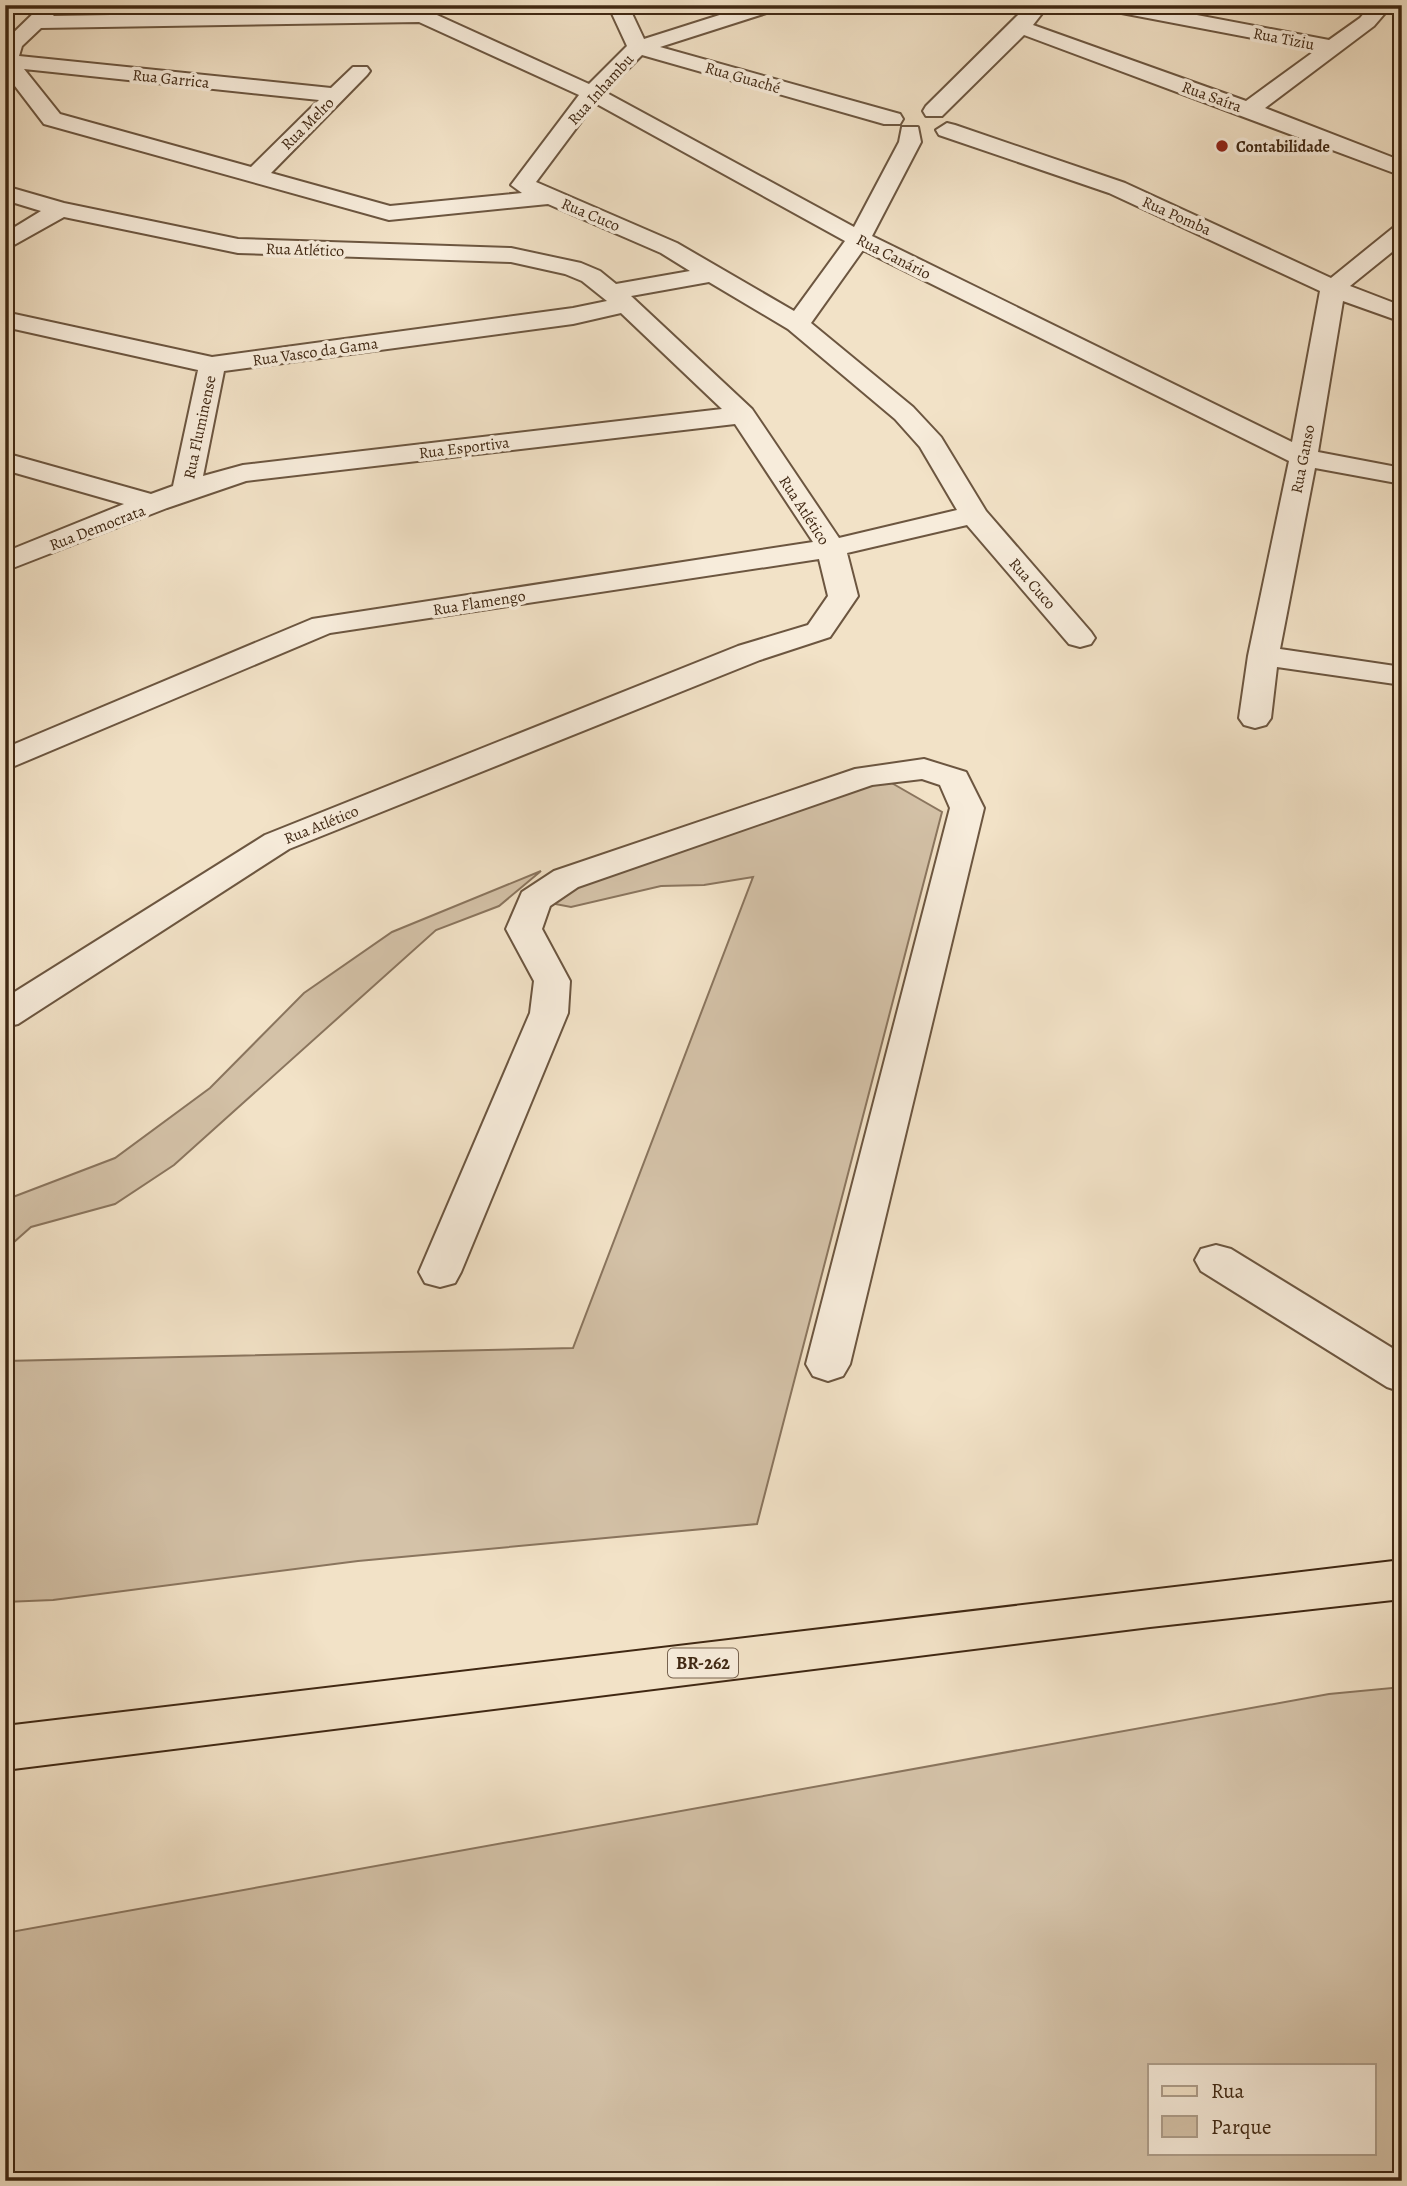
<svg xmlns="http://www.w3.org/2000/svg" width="1407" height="2186" font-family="Alegreya,serif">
<rect width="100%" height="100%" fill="#f2e2c7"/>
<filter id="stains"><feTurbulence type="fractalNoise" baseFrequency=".00286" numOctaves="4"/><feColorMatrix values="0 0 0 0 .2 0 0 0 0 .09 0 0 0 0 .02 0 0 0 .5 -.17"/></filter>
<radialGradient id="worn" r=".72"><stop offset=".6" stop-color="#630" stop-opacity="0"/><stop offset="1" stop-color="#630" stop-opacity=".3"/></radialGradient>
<g fill="#d4c2a8" stroke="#8a755e" stroke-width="2" fill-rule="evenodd">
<path d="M 876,774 L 942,812 L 757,1524 L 358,1561 L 53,1600 L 5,1602 L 5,1361 L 573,1348 L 753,877 L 704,885 L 661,886 L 571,907 L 534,900 Z"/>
<path d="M 541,871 L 499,906 L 436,930 L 174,1165 L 115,1204 L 31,1227 L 5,1250 L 5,1200 L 115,1158 L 210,1088 L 304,993 L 392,932 Z"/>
<path d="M 1402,1687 L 1402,2181 L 5,2181 L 5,1933 L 1329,1694 ZM 1150,2065 L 1374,2065 L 1374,2153 L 1150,2153 Z"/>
</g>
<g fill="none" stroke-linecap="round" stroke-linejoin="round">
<defs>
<g id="minor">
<path d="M 42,5 L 63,5 L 53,16 L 394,10 L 388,5 L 415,5 L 589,84 L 627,46 L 608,5 L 628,5 L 644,39 L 751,5 L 782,5 L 779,9 L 660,47 L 900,114 L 903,119 L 900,124 L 884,124 L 642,55 L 605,92 L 854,227 L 899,142 L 902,127 L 918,127 L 921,142 L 872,236 L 1292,442 L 1320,291 L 1109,193 L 939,135 L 936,130 L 947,123 L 955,125 L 1125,183 L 1331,278 L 1394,227 L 1402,225 L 1402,244 L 1350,286 L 1402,306 L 1402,322 L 1343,301 L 1318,452 L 1402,468 L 1402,484 L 1315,468 L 1280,649 L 1402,667 L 1402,685 L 1277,667 L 1271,718 L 1266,725 L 1255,728 L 1244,725 L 1239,718 L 1248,656 L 1289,461 L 863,250 L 811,323 L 913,407 L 941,437 L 986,511 L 1091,632 L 1095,638 L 1091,644 L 1080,647 L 1069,644 L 967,525 L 847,553 L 858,596 L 830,637 L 760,660 L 289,849 L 18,1024 L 5,1027 L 5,998 L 265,835 L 738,646 L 808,625 L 828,596 L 819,559 L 330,633 L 5,770 L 5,748 L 312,619 L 813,542 L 735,424 L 246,481 L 167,508 L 5,571 L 5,552 L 124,504 L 5,470 L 5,453 L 151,494 L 173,486 L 198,370 L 5,327 L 5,312 L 212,357 L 573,308 L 607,301 L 582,281 L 565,274 L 511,262 L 238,253 L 64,217 L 5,250 L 5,233 L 41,211 L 5,200 L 5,186 L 64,203 L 238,239 L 511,248 L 581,263 L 600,271 L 616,284 L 690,271 L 661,253 L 548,204 L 389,220 L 44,124 L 5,73 L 5,41 ZM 419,22 L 579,95 L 511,185 L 522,193 L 390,206 L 271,173 L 367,75 L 370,71 L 367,67 L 353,67 L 331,88 L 19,56 L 22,46 L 41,28 ZM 24,69 L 319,100 L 251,167 L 60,114 ZM 595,103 L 845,241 L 794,311 L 677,243 L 536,182 ZM 709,282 L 788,329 L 895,419 L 920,447 L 957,510 L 839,538 L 752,409 L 631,296 ZM 621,313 L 722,409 L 243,465 L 203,476 L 224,371 L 573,324 Z"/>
<path d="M 1028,5 L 1047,7 L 1033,25 L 1246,101 L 1316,50 L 1111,11 L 1101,5 L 1144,5 L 1329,40 L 1360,18 L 1371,5 L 1392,5 L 1374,26 L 1265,108 L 1402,161 L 1402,176 L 1024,35 L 942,116 L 926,116 L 923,111 L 926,106 Z"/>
<path d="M 924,759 L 966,772 L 984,808 L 850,1364 L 843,1376 L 828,1381 L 813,1376 L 806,1364 L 950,808 L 940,785 L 922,779 L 872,785 L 578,887 L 550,906 L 542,929 L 570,981 L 568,1013 L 461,1272 L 455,1283 L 440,1287 L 425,1283 L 419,1272 L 530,1013 L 534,981 L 506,929 L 522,892 L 554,871 L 855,769 Z"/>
<path d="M 1216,1245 L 1231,1249 L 1402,1354 L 1402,1392 L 1387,1387 L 1201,1271 L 1195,1260 L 1201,1249 Z"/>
</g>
<path id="major" d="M 1402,1560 L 1402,1599 L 1150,1627 L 5,1770 L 5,1726 Z"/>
</defs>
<use href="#minor" stroke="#6c5640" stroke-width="4"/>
<use href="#major" stroke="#402813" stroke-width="4"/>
<use href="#minor" fill="#f7ecdb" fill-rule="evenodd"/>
<use href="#major" fill="#f2e2c7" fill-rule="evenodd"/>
</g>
<circle fill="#8f2418" stroke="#f7ecdb" stroke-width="2.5" cx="1222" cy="146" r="7"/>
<g text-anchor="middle" stroke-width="7" stroke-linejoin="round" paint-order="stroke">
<g font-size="16" fill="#402813" stroke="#f7ecdb">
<text transform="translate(1284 38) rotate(11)" y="6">Rua Tiziu</text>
<text transform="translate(743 77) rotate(16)" y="6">Rua Guaché</text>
<text transform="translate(171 78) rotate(6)" y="6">Rua Garrica</text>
<text transform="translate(600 89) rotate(-48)" y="6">Rua Inhambu</text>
<text transform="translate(1212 96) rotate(20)" y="6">Rua Saíra</text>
<text transform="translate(307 123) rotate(-45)" y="6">Rua Melro</text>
<text transform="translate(591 214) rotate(23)" y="6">Rua Cuco</text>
<text transform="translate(1177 215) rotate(24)" y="6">Rua Pomba</text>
<text transform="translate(305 249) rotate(2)" y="6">Rua Atlético</text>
<text transform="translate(894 256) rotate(27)" y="6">Rua Canário</text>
<text transform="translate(315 351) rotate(-8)" y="6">Rua Vasco da Gama</text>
<text transform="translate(199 427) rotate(-78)" y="6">Rua Fluminense</text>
<text transform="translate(464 447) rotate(-7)" y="6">Rua Esportiva</text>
<text transform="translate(1302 459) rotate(-79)" y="6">Rua Ganso</text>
<text transform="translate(805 510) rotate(57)" y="6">Rua Atlético</text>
<text transform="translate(97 527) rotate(-21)" y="6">Rua Democrata</text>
<text transform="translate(1033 583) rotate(49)" y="6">Rua Cuco</text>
<text transform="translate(479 602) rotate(-9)" y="6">Rua Flamengo</text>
<text transform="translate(321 824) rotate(-22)" y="6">Rua Atlético</text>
</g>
<g font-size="16" font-weight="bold" fill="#402813" stroke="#f7ecdb" text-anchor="start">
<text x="1236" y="152">Contabilidade</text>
</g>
<rect fill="#f7ecdb" stroke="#77634f" stroke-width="2" x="668" y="1648.5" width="70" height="29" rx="5"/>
<g font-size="18" font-weight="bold" fill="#402813">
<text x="703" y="1669">BR-262</text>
</g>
</g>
<rect width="1407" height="2186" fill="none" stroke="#f2e2c7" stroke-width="28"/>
<rect x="7" y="7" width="1393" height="2172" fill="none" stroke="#402813" stroke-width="3.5"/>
<rect x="14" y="14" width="1379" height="2158" fill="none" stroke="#402813" stroke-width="2"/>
<rect x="1148" y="2064" width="228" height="91" fill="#f7ecdb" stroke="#ae9e8b" stroke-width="2"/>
<rect x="1162" y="2086" width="35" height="10" fill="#f2e2c7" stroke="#ae9e8b" stroke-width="2"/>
<text x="1211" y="2098" font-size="21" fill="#402813">Rua</text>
<rect x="1162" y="2116" width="35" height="21" fill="#d4c2a8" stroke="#ae9e8b" stroke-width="2"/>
<text x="1211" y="2134" font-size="21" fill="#402813">Parque</text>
<rect width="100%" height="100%" filter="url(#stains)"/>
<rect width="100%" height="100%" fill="url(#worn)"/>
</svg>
